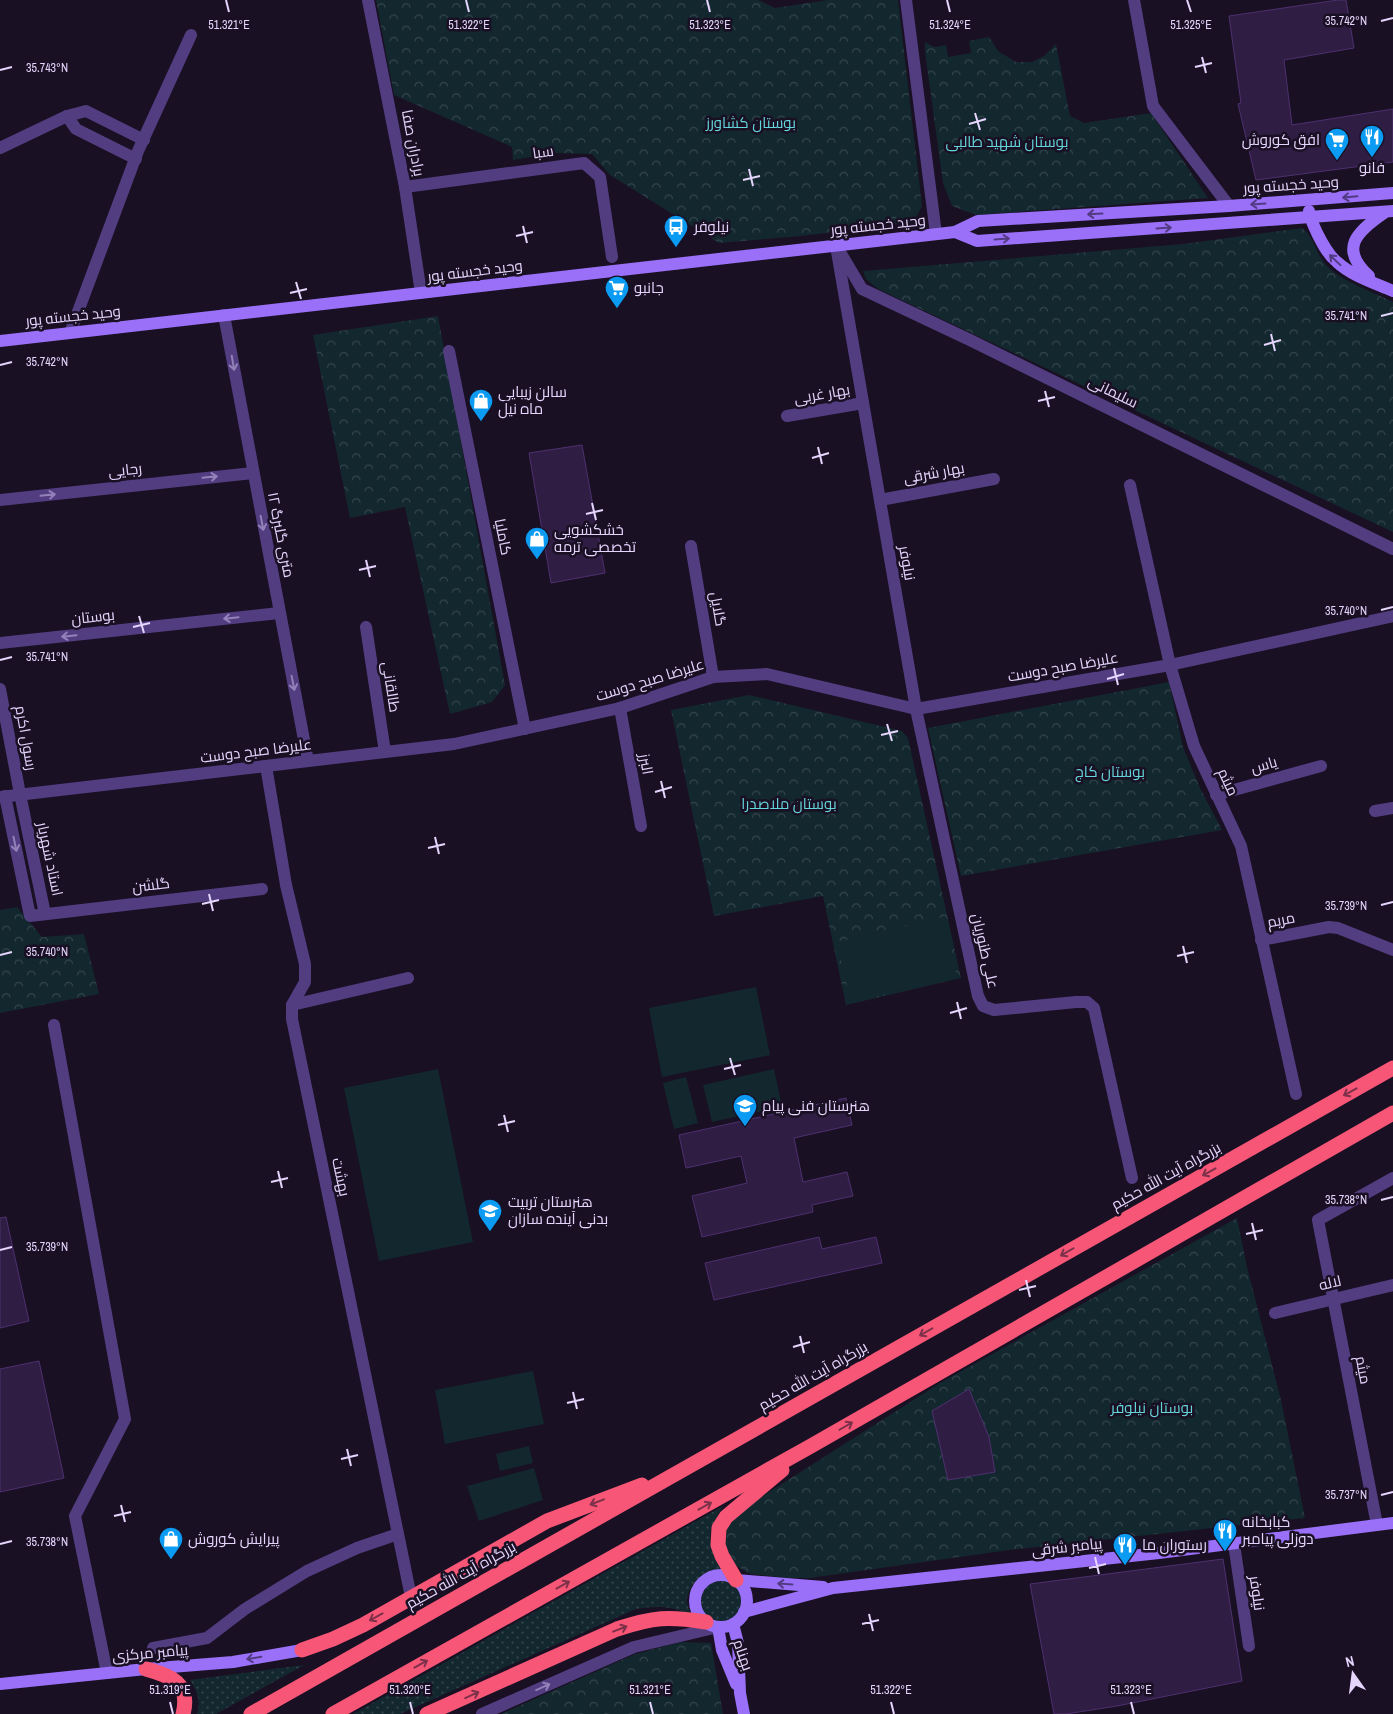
<svg xmlns="http://www.w3.org/2000/svg" width="1393" height="1714" font-family="'Archivo Narrow',Cairo,sans-serif">
<defs>
<pattern id="grass-dots" width="8" height="8" patternUnits="userSpaceOnUse" patternTransform="scale(1.25)"><rect width="8" height="8" fill="#13272e"/><path d="M2 2h.1M6 6h.1" fill="none" stroke="#35454d" stroke-width="1.8" stroke-linecap="round"/></pattern>
<pattern id="park-crowns" width="20" height="18" patternUnits="userSpaceOnUse" patternTransform="scale(1.25)"><rect width="20" height="18" fill="#13272e"/><path d="M2 6a3 3 0 1 1 6 0M12 15a3 3 0 1 1 6 0" fill="none" stroke="#35454d"/></pattern>
</defs>
<rect width="100%" height="100%" fill="#191024"/>
<g fill="url(#grass-dots)">
<path d="M 723,1506 C 705,1535 707,1541 725,1569 C 722,1569 717,1569 713,1570 C 701,1573 688,1587 687,1600 C 687,1605 690,1611 691,1616 C 674,1605 655,1606 636,1609 L 400,1714 L 353,1714 Z"/>
<circle cx="721" cy="1602" r="22"/>
<path d="M 304,1665 L 216,1714 L 197,1714 C 201,1700 197,1692 190,1680 Z"/>
</g>
<g fill="url(#park-crowns)">
<path d="M 376,0 L 758,0 L 775,8 L 828,0 L 898,0 L 922,206 L 917,216 L 907,223 L 801,236 L 719,243 L 610,175 L 592,154 L 555,153 L 513,160 L 512,147 L 394,95 Z"/>
<path d="M 989,37 L 998,51 L 1016,62 L 1032,62 L 1044,56 L 1056,44 L 1070,116 L 1084,123 L 1151,113 L 1208,198 L 976,215 L 952,206 L 943,183 L 925,52 L 925,42 L 934,47 L 946,45 L 948,57 L 971,53 L 969,41 Z"/>
<path d="M 1302,228 C 1315,238 1314,249 1323,261 C 1336,280 1372,291 1393,302 L 1393,532 L 878,289 L 866,279 L 863,271 L 1183,244 Z"/>
<path d="M 438,316 L 505,685 L 492,702 L 450,714 L 405,507 L 350,518 L 313,335 Z"/>
<path d="M 1169,682 L 1183,747 L 1200,788 L 1222,830 L 961,876 L 928,728 Z"/>
<path d="M 749,695 L 902,731 L 908,738 L 961,978 L 846,1005 L 823,896 L 714,916 L 671,710 Z"/>
<path d="M 17,907 L 42,937 L 84,934 L 99,994 L 0,1013 L 0,910 Z"/>
<path d="M 1237,1218 L 1247,1267 L 1281,1400 L 1305,1518 L 1009,1550 L 810,1578 L 788,1578 L 750,1574 L 735,1565 L 725,1549 L 725,1527 L 733,1514 L 777,1487 L 940,1383 Z"/>
<path d="M 681,1642 L 711,1643 L 723,1714 L 501,1714 L 635,1654 Z"/>
</g>
<g fill="#13272e">
<path d="M 944,917 L 957,978 L 851,1002 L 837,942 Z"/>
<path d="M 756,987 L 770,1055 L 662,1077 L 649,1008 Z"/>
<path d="M 438,1069 L 473,1242 L 379,1261 L 344,1088 Z"/>
<path d="M 774,1069 L 782,1107 L 712,1122 L 703,1085 Z"/>
<path d="M 686,1077 L 698,1123 L 674,1129 L 663,1083 Z"/>
<path d="M 533,1371 L 544,1424 L 445,1444 L 435,1390 Z"/>
<path d="M 529,1446 L 533,1463 L 500,1471 L 496,1454 Z"/>
<path d="M 534,1468 L 543,1500 L 479,1521 L 467,1486 Z"/>
</g>
<g fill="#301d44" stroke="#4e306f">
<path d="M 1338,0 L 1346,0 L 1354,48 L 1284,60 L 1292,125 L 1393,109 L 1393,162 L 1256,180 L 1238,104 L 1241,103 L 1229,16 Z"/>
<path d="M 582,445 L 605,573 L 551,583 L 529,453 Z"/>
<path d="M 846,1098 L 852,1125 L 794,1138 L 803,1182 L 847,1172 L 853,1196 L 812,1205 L 813,1212 L 702,1237 L 692,1196 L 747,1183 L 741,1156 L 686,1168 L 679,1135 Z"/>
<path d="M 6,1217 L 29,1321 L 0,1328 L 0,1218 Z"/>
<path d="M 819,1237 L 822,1249 L 876,1237 L 882,1263 L 714,1300 L 705,1263 Z"/>
<path d="M 39,1361 L 64,1478 L 0,1492 L 0,1369 Z"/>
<path d="M 969,1389 L 989,1437 L 995,1472 L 948,1480 L 932,1411 Z"/>
<path d="M 1223,1559 L 1242,1681 L 1117,1706 L 1066,1714 L 1054,1714 L 1030,1584 Z"/>
</g>
<g fill="none" stroke-linecap="round" stroke-linejoin="round">
<g stroke="#523d81" stroke-width="12">
<path d="M 368,0 L 405,187 L 421,293"/>
<path d="M 906,0 L 936,234"/>
<path d="M 1134,0 L 1153,106 L 1229,206"/>
<path d="M 67,116 L 76,129 L 136,159"/>
<path d="M 0,148 L 67,116 L 86,111 L 144,140"/>
<path d="M 405,187 L 584,163 L 600,177 L 612,257"/>
<path d="M 836,246 L 916,709 L 978,996 L 983,1006 L 994,1010 L 1076,1002 L 1087,1002 L 1094,1008 L 1132,1178"/>
<path d="M 840,252 L 862,289 L 972,341 L 1393,549"/>
<path d="M 224,315 L 308,761"/>
<path d="M 70,333 L 138,151 L 191,35"/>
<path d="M 449,351 L 525,729"/>
<path d="M 787,416 L 863,403"/>
<path d="M 1130,485 L 1170,665 L 1194,746 L 1241,846 L 1296,1094"/>
<path d="M 0,500 L 253,473"/>
<path d="M 880,500 L 994,479"/>
<path d="M 691,546 L 713,677"/>
<path d="M 366,627 L 385,752"/>
<path d="M 0,643 L 279,613"/>
<path d="M 0,689 L 20,794 L 45,914"/>
<path d="M 620,708 L 641,826"/>
<path d="M 266,766 L 286,885 L 305,964 L 305,982 L 292,1005 L 292,1019 L 411,1597"/>
<path d="M 1216,795 L 1321,766"/>
<path d="M 5,796 L 30,916 L 262,889"/>
<path d="M 0,797 L 454,744 L 620,708 L 713,677 L 767,674 L 916,709 L 1170,665 L 1393,616"/>
<path d="M 1375,811 L 1393,808"/>
<path d="M 1261,940 L 1329,927 L 1338,928 L 1393,950"/>
<path d="M 292,1005 L 408,978"/>
<path d="M 54,1025 L 125,1419 L 75,1516 L 107,1673"/>
<path d="M 1275,1313 L 1393,1285"/>
<path d="M 1377,1525 L 1318,1220 L 1393,1178"/>
<path d="M 1234,1544 L 1249,1646"/>
<path d="M 153,1648 L 207,1638 L 245,1609 L 307,1571 L 357,1548 L 398,1534"/>
<path d="M 482,1714 L 634,1647 L 718,1627"/>
</g>
<g stroke="#9a70f8" stroke-width="12">
<path d="M 1309,211 C 1310,219 1314,226 1317,233 C 1322,243 1328,255 1337,262 C 1352,276 1375,283 1393,291"/>
<path d="M 955,232 L 977,241 L 1393,211"/>
<path d="M 1369,276 C 1339,249 1356,232 1384,213"/>
<path d="M 0,341 L 955,232 L 978,221 L 1229,206 L 1393,193"/>
<circle cx="721" cy="1601" r="26"/>
<path d="M 736,1580 L 823,1587"/>
<path d="M 744,1612 L 833,1588 L 1159,1553 L 1393,1523"/>
<path d="M 733,1624 L 738,1643 L 740,1693 L 744,1714"/>
<path d="M 718,1627 L 722,1650 L 736,1684"/>
<path d="M 0,1684 L 146,1669 L 233,1662 L 302,1650"/>
</g>
<g stroke="#f75676" stroke-width="15">
<path d="M 736,1580 L 722,1556 L 718,1545 L 719,1528 L 726,1517 L 782,1470"/>
<path d="M 302,1650 L 333,1639 L 363,1625 L 547,1521 L 642,1485"/>
<path d="M 146,1669 C 171,1676 191,1683 183,1714"/>
<path d="M 251,1714 L 1393,1068"/>
<path d="M 333,1714 L 811,1446 L 1393,1113"/>
<path d="M 427,1714 L 617,1629 C 654,1617 668,1616 706,1622"/>
</g>
</g>
<defs><path id="oneway-shaft" d="M-6 0H5M1.5-3L5.5 0L1.5 3" fill="none" stroke-width="1.6" stroke-linecap="round" stroke-linejoin="round" transform="scale(1.25)"/></defs>
<g stroke="#533b83">
<use href="#oneway-shaft" transform="translate(1350 197) rotate(175)"/>
<use href="#oneway-shaft" transform="translate(1258 204) rotate(176)"/>
<use href="#oneway-shaft" transform="translate(1095 214) rotate(177)"/>
<use href="#oneway-shaft" transform="translate(1164 228) rotate(-4)"/>
<use href="#oneway-shaft" transform="translate(1002 239) rotate(-4)"/>
<use href="#oneway-shaft" transform="translate(1335 260) rotate(-137)"/>
<use href="#oneway-shaft" transform="translate(785 1584) rotate(-176)"/>
<use href="#oneway-shaft" transform="translate(254 1658) rotate(170)"/>
</g>
<g stroke="#9481b9">
<use href="#oneway-shaft" transform="translate(233 363) rotate(80)"/>
<use href="#oneway-shaft" transform="translate(210 477) rotate(-6)"/>
<use href="#oneway-shaft" transform="translate(48 495) rotate(-6)"/>
<use href="#oneway-shaft" transform="translate(262 523) rotate(79)"/>
<use href="#oneway-shaft" transform="translate(231 618) rotate(174)"/>
<use href="#oneway-shaft" transform="translate(69 636) rotate(174)"/>
<use href="#oneway-shaft" transform="translate(293 683) rotate(79)"/>
<use href="#oneway-shaft" transform="translate(15 844) rotate(78)"/>
<use href="#oneway-shaft" transform="translate(543 1687) rotate(-24)"/>
</g>
<g stroke="#7d3049">
<use href="#oneway-shaft" transform="translate(1350 1092) rotate(151)"/>
<use href="#oneway-shaft" transform="translate(1209 1172) rotate(151)"/>
<use href="#oneway-shaft" transform="translate(1067 1252) rotate(150)"/>
<use href="#oneway-shaft" transform="translate(926 1332) rotate(150)"/>
<use href="#oneway-shaft" transform="translate(846 1426) rotate(-30)"/>
<use href="#oneway-shaft" transform="translate(597 1502) rotate(159)"/>
<use href="#oneway-shaft" transform="translate(705 1506) rotate(-29)"/>
<use href="#oneway-shaft" transform="translate(563 1585) rotate(-29)"/>
<use href="#oneway-shaft" transform="translate(376 1617) rotate(151)"/>
<use href="#oneway-shaft" transform="translate(620 1629) rotate(-21)"/>
<use href="#oneway-shaft" transform="translate(421 1664) rotate(-29)"/>
<use href="#oneway-shaft" transform="translate(472 1695) rotate(-24)"/>
</g>
<path fill="none" stroke="#e5d5fd" stroke-width="2" d="M 226,0 L 229,12M 466,0 L 469,12M 707,0 L 710,12M 947,0 L 950,12M 1187,0 L 1191,12M 1381,21 L 1393,18M 1202,57 L 1206,73M 1195,67 L 1212,63M 0,70 L 12,67M 975,113 L 980,130M 969,124 L 986,119M 749,169 L 753,186M 743,180 L 760,176M 523,226 L 527,243M 516,236 L 533,232M 296,282 L 301,299M 290,293 L 307,289M 1381,316 L 1393,313M 1271,334 L 1275,351M 1264,345 L 1281,340M 0,365 L 12,362M 1045,391 L 1049,407M 1038,401 L 1055,397M 818,447 L 822,464M 812,458 L 829,453M 592,503 L 596,520M 586,514 L 603,510M 366,560 L 370,577M 359,570 L 376,566M 1381,610 L 1393,607M 139,616 L 144,633M 133,627 L 150,623M 0,660 L 12,657M 1114,668 L 1118,685M 1107,679 L 1124,674M 887,724 L 892,741M 881,735 L 898,731M 661,781 L 665,798M 655,792 L 672,787M 435,837 L 439,854M 428,848 L 445,844M 209,894 L 213,911M 202,904 L 219,900M 1381,905 L 1393,902M 1183,946 L 1187,963M 0,955 L 12,952M 1177,956 L 1194,952M 957,1002 L 961,1019M 950,1013 L 967,1008M 730,1058 L 735,1075M 724,1069 L 741,1065M 504,1115 L 508,1132M 498,1125 L 515,1121M 278,1171 L 282,1188M 271,1182 L 288,1178M 1381,1200 L 1393,1197M 1252,1223 L 1256,1240M 1246,1234 L 1263,1230M 0,1250 L 12,1247M 1026,1280 L 1030,1297M 1019,1290 L 1036,1286M 800,1336 L 804,1353M 793,1347 L 810,1342M 573,1392 L 577,1409M 567,1403 L 584,1399M 347,1449 L 351,1466M 341,1459 L 358,1455M 1381,1495 L 1393,1492M 121,1505 L 125,1522M 114,1516 L 131,1512M 0,1544 L 12,1541M 1095,1557 L 1099,1574M 1089,1568 L 1106,1564M 869,1614 L 873,1631M 862,1624 L 879,1620M 170,1702 L 173,1714M 410,1702 L 413,1714M 650,1702 L 653,1714M 891,1702 L 894,1714M 1131,1702 L 1134,1714"/>
<defs>
<symbol id="restaurant-pin" viewBox="-11 -11 22 30"><path d="M0 17L-7.5 6A9.5 9.5 0 1 1 7.5 6Z" fill="#0b9bf2" stroke="#191024"/><path d="M-5-6h1v4h1v-4h1v4h1v-4h1v5L-1.5 .5V6h-2V.5L-5-1ZM5-6V6H3V1.5H1.5Q1.5-4 5-6Z" fill="#fff"/></symbol>
<symbol id="supermarket-pin" viewBox="-11 -11 22 30"><path d="M0 17L-7.5 6A9.5 9.5 0 1 1 7.5 6Z" fill="#0b9bf2" stroke="#191024"/><path d="M-6-5.5h2.5l.6 2H6L4.5 2H-2.5L-4.4-4H-6ZM-1.5 3.2a1.3 1.3 0 1 0 .1 0ZM3 3.2a1.3 1.3 0 1 0 .1 0Z" fill="#fff"/></symbol>
<symbol id="bus-pin" viewBox="-11 -11 22 30"><path d="M0 17L-7.5 6A9.5 9.5 0 1 1 7.5 6Z" fill="#0b9bf2" stroke="#191024"/><path d="M-5-6H5V4H4V6H2V4H-2V6H-4V4H-5ZM-3.5-4V0h7V-4ZM-3.5 1.2v1.5H-2V1.2ZM2 1.2v1.5H3.5V1.2Z" fill="#fff"/></symbol>
<symbol id="shop-pin" viewBox="-11 -11 22 30"><path d="M0 17L-7.5 6A9.5 9.5 0 1 1 7.5 6Z" fill="#0b9bf2" stroke="#191024"/><path d="M-5-2.5h2.3a2.7 3.5 0 0 1 5.4 0H5L5.5 6h-11ZM-1.5-2.5h3a1.5 2.3 0 0 0-3 0Z" fill="#fff"/></symbol>
<symbol id="school-pin" viewBox="-11 -11 22 30"><path d="M0 17L-7.5 6A9.5 9.5 0 1 1 7.5 6Z" fill="#0b9bf2" stroke="#191024"/><path d="M0-5L7-2L0 1L-7-2ZM-4 1L0 2.5L4 1V4Q0 6-4 4Z" fill="#fff"/></symbol>
</defs>
<g fill-rule="evenodd">
<use href="#restaurant-pin" x="1358" y="123" width="28" height="38"/>
<use href="#supermarket-pin" x="1323" y="126" width="28" height="38"/>
<use href="#bus-pin" x="662" y="213" width="28" height="38"/>
<use href="#supermarket-pin" x="603" y="274" width="28" height="38"/>
<use href="#shop-pin" x="467" y="387" width="28" height="38"/>
<use href="#shop-pin" x="523" y="525" width="28" height="38"/>
<use href="#school-pin" x="731" y="1092" width="28" height="38"/>
<use href="#school-pin" x="476" y="1197" width="28" height="38"/>
<use href="#restaurant-pin" x="1211" y="1517" width="28" height="38"/>
<use href="#shop-pin" x="157" y="1525" width="28" height="38"/>
<use href="#restaurant-pin" x="1111" y="1531" width="28" height="38"/>
</g>
<g text-anchor="middle" stroke-width="5" stroke-linejoin="round" paint-order="stroke">
<g font-size="15" fill="#64d6da" stroke="#191024">
<text x="751" y="128">بوستان کشاورز</text>
<text x="1007" y="147">بوستان شهید طالبی</text>
<text x="1110" y="777">بوستان کاج</text>
<text x="789" y="809">بوستان ملاصدرا</text>
<text x="1152" y="1413">بوستان نیلوفر</text>
</g>
<g font-size="15" fill="#e5d5fd" stroke="#191024" text-anchor="start">
<text x="1320" y="145" text-anchor="end">افق کوروش</text>
<text x="1372" y="173" text-anchor="middle">فانو</text>
<text x="694" y="232">نیلوفر</text>
<text x="634" y="293">جانبو</text>
<text x="498" y="397">سالن زیبایی<tspan x="498" dy="17">ماه نیل</tspan></text>
<text x="554" y="535">خشکشویی<tspan x="554" dy="17">تخصصی ترمه</tspan></text>
<text x="762" y="1111">هنرستان فنی پیام</text>
<text x="508" y="1207">هنرستان تربیت<tspan x="508" dy="17">بدنی آینده سازان</tspan></text>
<text x="1242" y="1527">کبابخانه<tspan x="1242" dy="17">دوزلی پیامبر</tspan></text>
<text x="188" y="1544">پیرایش کوروش</text>
<text x="1142" y="1550">رستوران ما</text>
</g>
<g font-size="15" fill="#e5d5fd" stroke="#191024">
<text transform="translate(413 143) rotate(79)" y="5">برادران صفا</text>
<text transform="translate(543 152) rotate(-8)" y="5">سبا</text>
<text transform="translate(1291 185) rotate(-4)" y="5">وحید خجسته پور</text>
<text transform="translate(878 225) rotate(-6)" y="5">وحید خجسته پور</text>
<text transform="translate(475 271) rotate(-7)" y="5">وحید خجسته پور</text>
<text transform="translate(73 316) rotate(-6)" y="5">وحید خجسته پور</text>
<text transform="translate(1113 392) rotate(26)" y="5">سلیمانی</text>
<text transform="translate(822 394) rotate(-10)" y="5">بهار غربی</text>
<text transform="translate(125 470) rotate(-6)" y="5">رجایی</text>
<text transform="translate(934 473) rotate(-10)" y="5">بهار شرقی</text>
<text transform="translate(281 535) rotate(79)" y="5">۱۲ متری گلبرگ</text>
<text transform="translate(503 537) rotate(79)" y="5">کاملیا</text>
<text transform="translate(907 563) rotate(80)" y="5">نیلوفر</text>
<text transform="translate(718 609) rotate(80)" y="5">گلایل</text>
<text transform="translate(93 617) rotate(-6)" y="5">بوستان</text>
<text transform="translate(1063 667) rotate(-10)" y="5">علیرضا صبح دوست</text>
<text transform="translate(650 680) rotate(-17)" y="5">علیرضا صبح دوست</text>
<text transform="translate(391 687) rotate(81)" y="5">طالقانی</text>
<text transform="translate(26 738) rotate(80)" y="5">رسول اکرم</text>
<text transform="translate(256 751) rotate(-7)" y="5">علیرضا صبح دوست</text>
<text transform="translate(646 764) rotate(80)" y="5">البرز</text>
<text transform="translate(1264 765) rotate(-16)" y="5">یاس</text>
<text transform="translate(1228 782) rotate(65)" y="5">میثم</text>
<text transform="translate(50 859) rotate(78)" y="5">استاد شهریار</text>
<text transform="translate(151 885) rotate(-7)" y="5">گلشن</text>
<text transform="translate(1281 920) rotate(-11)" y="5">مریم</text>
<text transform="translate(985 951) rotate(77)" y="5">علی طنوریان</text>
<text transform="translate(1166 1176) rotate(-29)" y="5">بزرگراه آیت الله حکیم</text>
<text transform="translate(341 1177) rotate(78)" y="5">بهشت</text>
<text transform="translate(1330 1283) rotate(-13)" y="5">لاله</text>
<text transform="translate(1363 1370) rotate(79)" y="5">میثم</text>
<text transform="translate(813 1376) rotate(-30)" y="5">بزرگراه آیت الله حکیم</text>
<text transform="translate(1067 1547) rotate(-6)" y="5">پیامبر شرقی</text>
<text transform="translate(461 1575) rotate(-29)" y="5">بزرگراه آیت الله حکیم</text>
<text transform="translate(1257 1593) rotate(82)" y="5">نیلوفر</text>
<text transform="translate(150 1653) rotate(-5)" y="5">پیامبر مرکزی</text>
<text transform="translate(743 1655) rotate(71)" y="5">بهنام</text>
</g>
</g>
<g font-size="12" text-anchor="middle" fill="#e5d5fd" stroke="#191024" stroke-width="5" stroke-linejoin="round" paint-order="stroke">
<text x="1346" y="25">35.742°N</text>
<text x="229" y="29">51.321°E</text>
<text x="469" y="29">51.322°E</text>
<text x="710" y="29">51.323°E</text>
<text x="950" y="29">51.324°E</text>
<text x="1191" y="29">51.325°E</text>
<text x="47" y="72">35.743°N</text>
<text x="1346" y="320">35.741°N</text>
<text x="47" y="366">35.742°N</text>
<text x="1346" y="615">35.740°N</text>
<text x="47" y="661">35.741°N</text>
<text x="1346" y="910">35.739°N</text>
<text x="47" y="956">35.740°N</text>
<text x="1346" y="1204">35.738°N</text>
<text x="47" y="1251">35.739°N</text>
<text x="1346" y="1499">35.737°N</text>
<text x="47" y="1546">35.738°N</text>
<text x="170" y="1694">51.319°E</text>
<text x="410" y="1694">51.320°E</text>
<text x="650" y="1694">51.321°E</text>
<text x="891" y="1694">51.322°E</text>
<text x="1131" y="1694">51.323°E</text>
</g>
<g transform="translate(1353 1674) rotate(346)" stroke="#191024" stroke-width="4" paint-order="stroke">
<path d="M0-4L9 19L0 12L-9 19Z" fill="#e5d5fd"/>
<text y="-8" font-size="14" font-weight="bold" text-anchor="middle" fill="#e5d5fd">N</text>
</g>
</svg>
